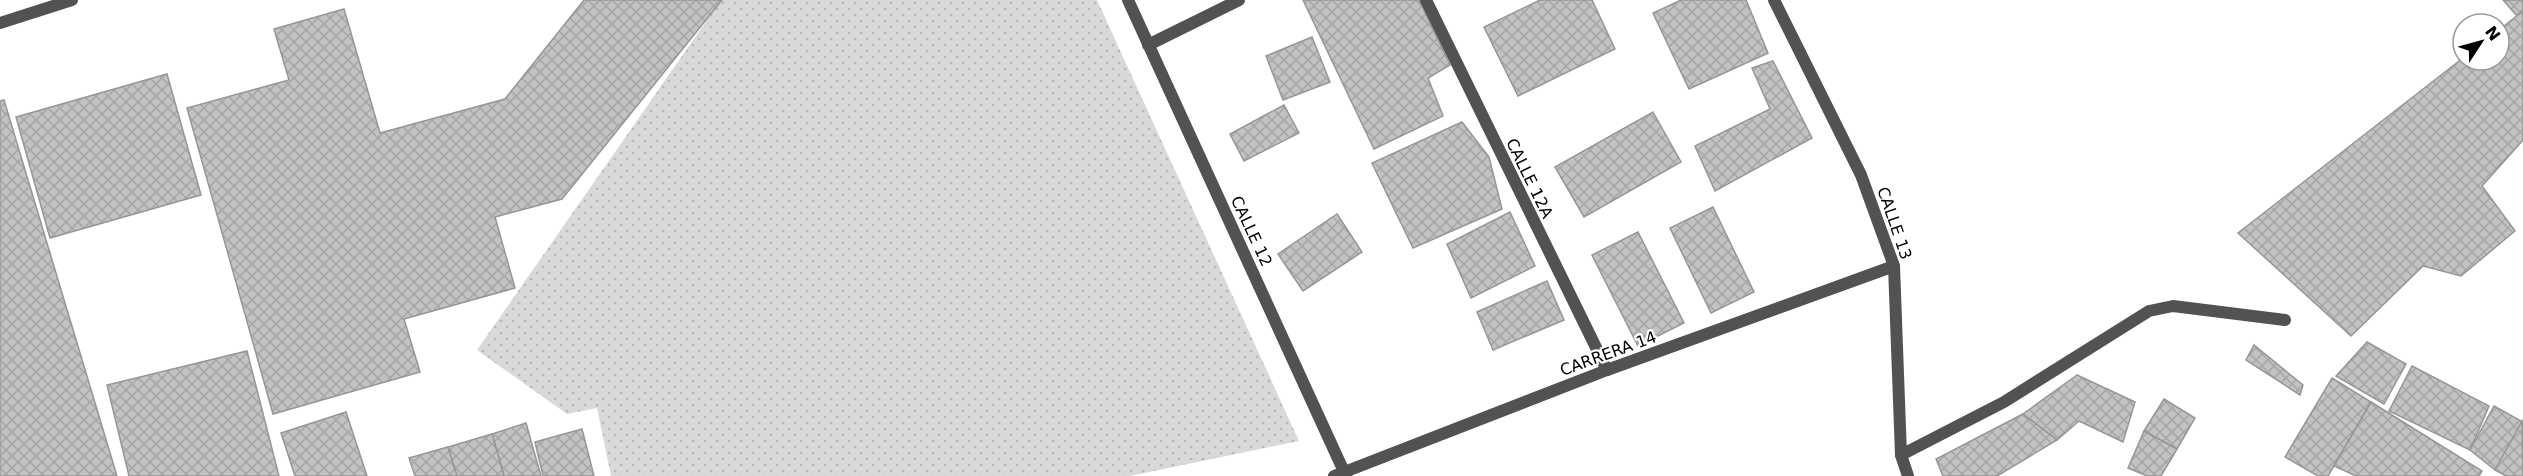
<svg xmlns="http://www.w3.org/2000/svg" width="2523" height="476" font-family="'DejaVu Sans',sans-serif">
<defs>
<pattern id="park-dots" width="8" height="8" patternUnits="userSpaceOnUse" patternTransform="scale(1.5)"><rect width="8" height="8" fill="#d9d9d9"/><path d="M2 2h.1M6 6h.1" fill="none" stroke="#b8b8b8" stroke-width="1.8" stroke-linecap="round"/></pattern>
<pattern id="building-cross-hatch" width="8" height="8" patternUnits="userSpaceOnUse" patternTransform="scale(1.5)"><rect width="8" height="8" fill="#c2c2c2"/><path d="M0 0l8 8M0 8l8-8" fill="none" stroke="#a5a5a5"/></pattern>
</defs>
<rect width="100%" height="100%" fill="#fff"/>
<path fill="url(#park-dots)" d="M 721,0 L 1097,0 L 1299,441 L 1130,476 L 611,476 L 597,408 L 567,414 L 477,350 Z"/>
<g fill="url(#building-cross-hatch)" stroke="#969696" stroke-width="1.5">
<path d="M 584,0 L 722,0 L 562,199 L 495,217 L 515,288 L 404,319 L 420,372 L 273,414 L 187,108 L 289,80 L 274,29 L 344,9 L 380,133 L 505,99 Z"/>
<path d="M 1303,0 L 1419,0 L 1450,65 L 1428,78 L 1443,116 L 1374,149 Z"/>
<path d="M 1540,0 L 1592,0 L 1615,49 L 1518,96 L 1484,27 Z"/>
<path d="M 1681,0 L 1746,0 L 1768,53 L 1689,89 L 1653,13 Z"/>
<path d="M 2503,0 L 2523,0 L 2523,12 L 2517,16 Z"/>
<path d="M 2523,11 L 2523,140 L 2482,186 L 2515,231 L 2461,276 L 2423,266 L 2351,336 L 2238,233 L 2463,58 L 2463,60 L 2499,60 L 2499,30 Z"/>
<path d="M 1312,37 L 1330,82 L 1283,100 L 1266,56 Z"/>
<path d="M 1773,61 L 1812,138 L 1715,191 L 1695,146 L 1770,109 L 1752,68 Z"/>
<path d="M 167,74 L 201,195 L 50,238 L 16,117 Z"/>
<path d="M 4,100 L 117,476 L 0,476 L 0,101 Z"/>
<path d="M 1284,105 L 1299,133 L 1244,161 L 1230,134 Z"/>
<path d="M 1653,112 L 1681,162 L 1584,217 L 1555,167 Z"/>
<path d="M 1462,122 L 1489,157 L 1502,209 L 1413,248 L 1372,163 Z"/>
<path d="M 1713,207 L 1754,292 L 1711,313 L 1670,228 Z"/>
<path d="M 1510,212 L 1535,266 L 1471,298 L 1447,244 Z"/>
<path d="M 1337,214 L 1362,252 L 1303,291 L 1278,254 Z"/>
<path d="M 1638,232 L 1684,323 L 1638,346 L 1592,255 Z"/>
<path d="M 1547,281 L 1564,320 L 1493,350 L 1477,312 Z"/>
<path d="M 2367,342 L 2406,364 L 2384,404 L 2336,376 Z"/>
<path d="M 2254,345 L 2303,385 L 2300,395 L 2246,360 Z"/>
<path d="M 247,351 L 279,476 L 129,476 L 107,385 Z"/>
<path d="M 2412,366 L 2489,406 L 2470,450 L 2389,411 Z"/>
<path d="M 2077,375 L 2135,402 L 2123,442 L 2079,421 L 2057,440 L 2023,414 Z"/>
<path d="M 2332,378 L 2371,402 L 2328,476 L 2318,476 L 2285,457 Z"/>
<path d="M 2164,399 L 2195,418 L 2177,449 L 2144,431 Z"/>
<path d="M 2371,402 L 2482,471 L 2479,476 L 2356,476 L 2334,466 Z"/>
<path d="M 2494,406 L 2523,422 L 2523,427 L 2495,470 L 2470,450 Z"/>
<path d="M 346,412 L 367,476 L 295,476 L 281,433 Z"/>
<path d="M 2023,414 L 2057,440 L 1997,476 L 1943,476 L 1936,459 Z"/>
<path d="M 2522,421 L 2523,476 L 2506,476 L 2495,470 Z"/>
<path d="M 526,423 L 541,476 L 504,476 L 492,434 Z"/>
<path d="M 582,429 L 594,476 L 543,476 L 535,442 Z"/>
<path d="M 2144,431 L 2177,449 L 2161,476 L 2147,476 L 2128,468 Z"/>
<path d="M 492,434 L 504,476 L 457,476 L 448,447 Z"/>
<path d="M 448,447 L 457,476 L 415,476 L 409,458 Z"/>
</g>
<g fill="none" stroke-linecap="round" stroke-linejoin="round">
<path stroke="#525252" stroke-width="12" d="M 1901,455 L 2004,402 L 2149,311 L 2173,306 L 2285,320"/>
<g stroke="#525252" stroke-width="12">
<path d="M 1128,0 L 1346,476"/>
<path d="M 1426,0 L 1607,370"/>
<path d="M 1774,0 L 1861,175 L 1894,266 L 1901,455 L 1908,476"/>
<path d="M 1148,45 L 1239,0"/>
<path d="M 1334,476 L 1607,370 L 1894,266"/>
</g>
<path stroke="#525252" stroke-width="12" d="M 0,23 L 72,0"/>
</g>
<g text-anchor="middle" stroke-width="4.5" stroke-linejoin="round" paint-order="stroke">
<g font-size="16" fill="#000" stroke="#fff">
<text transform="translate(1530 178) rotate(64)" y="6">CALLE 12A</text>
<text transform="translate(1895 223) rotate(71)" y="6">CALLE 13</text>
<text transform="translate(1252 231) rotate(65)" y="6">CALLE 12</text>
<text transform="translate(1608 353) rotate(-20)" y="6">CARRERA 14</text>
</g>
</g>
<g transform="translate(2481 42) rotate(54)"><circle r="28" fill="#ffffff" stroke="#999999" stroke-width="1.5"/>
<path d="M0-4.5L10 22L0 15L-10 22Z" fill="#000000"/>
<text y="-9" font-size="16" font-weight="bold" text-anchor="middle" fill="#000000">N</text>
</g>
</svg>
